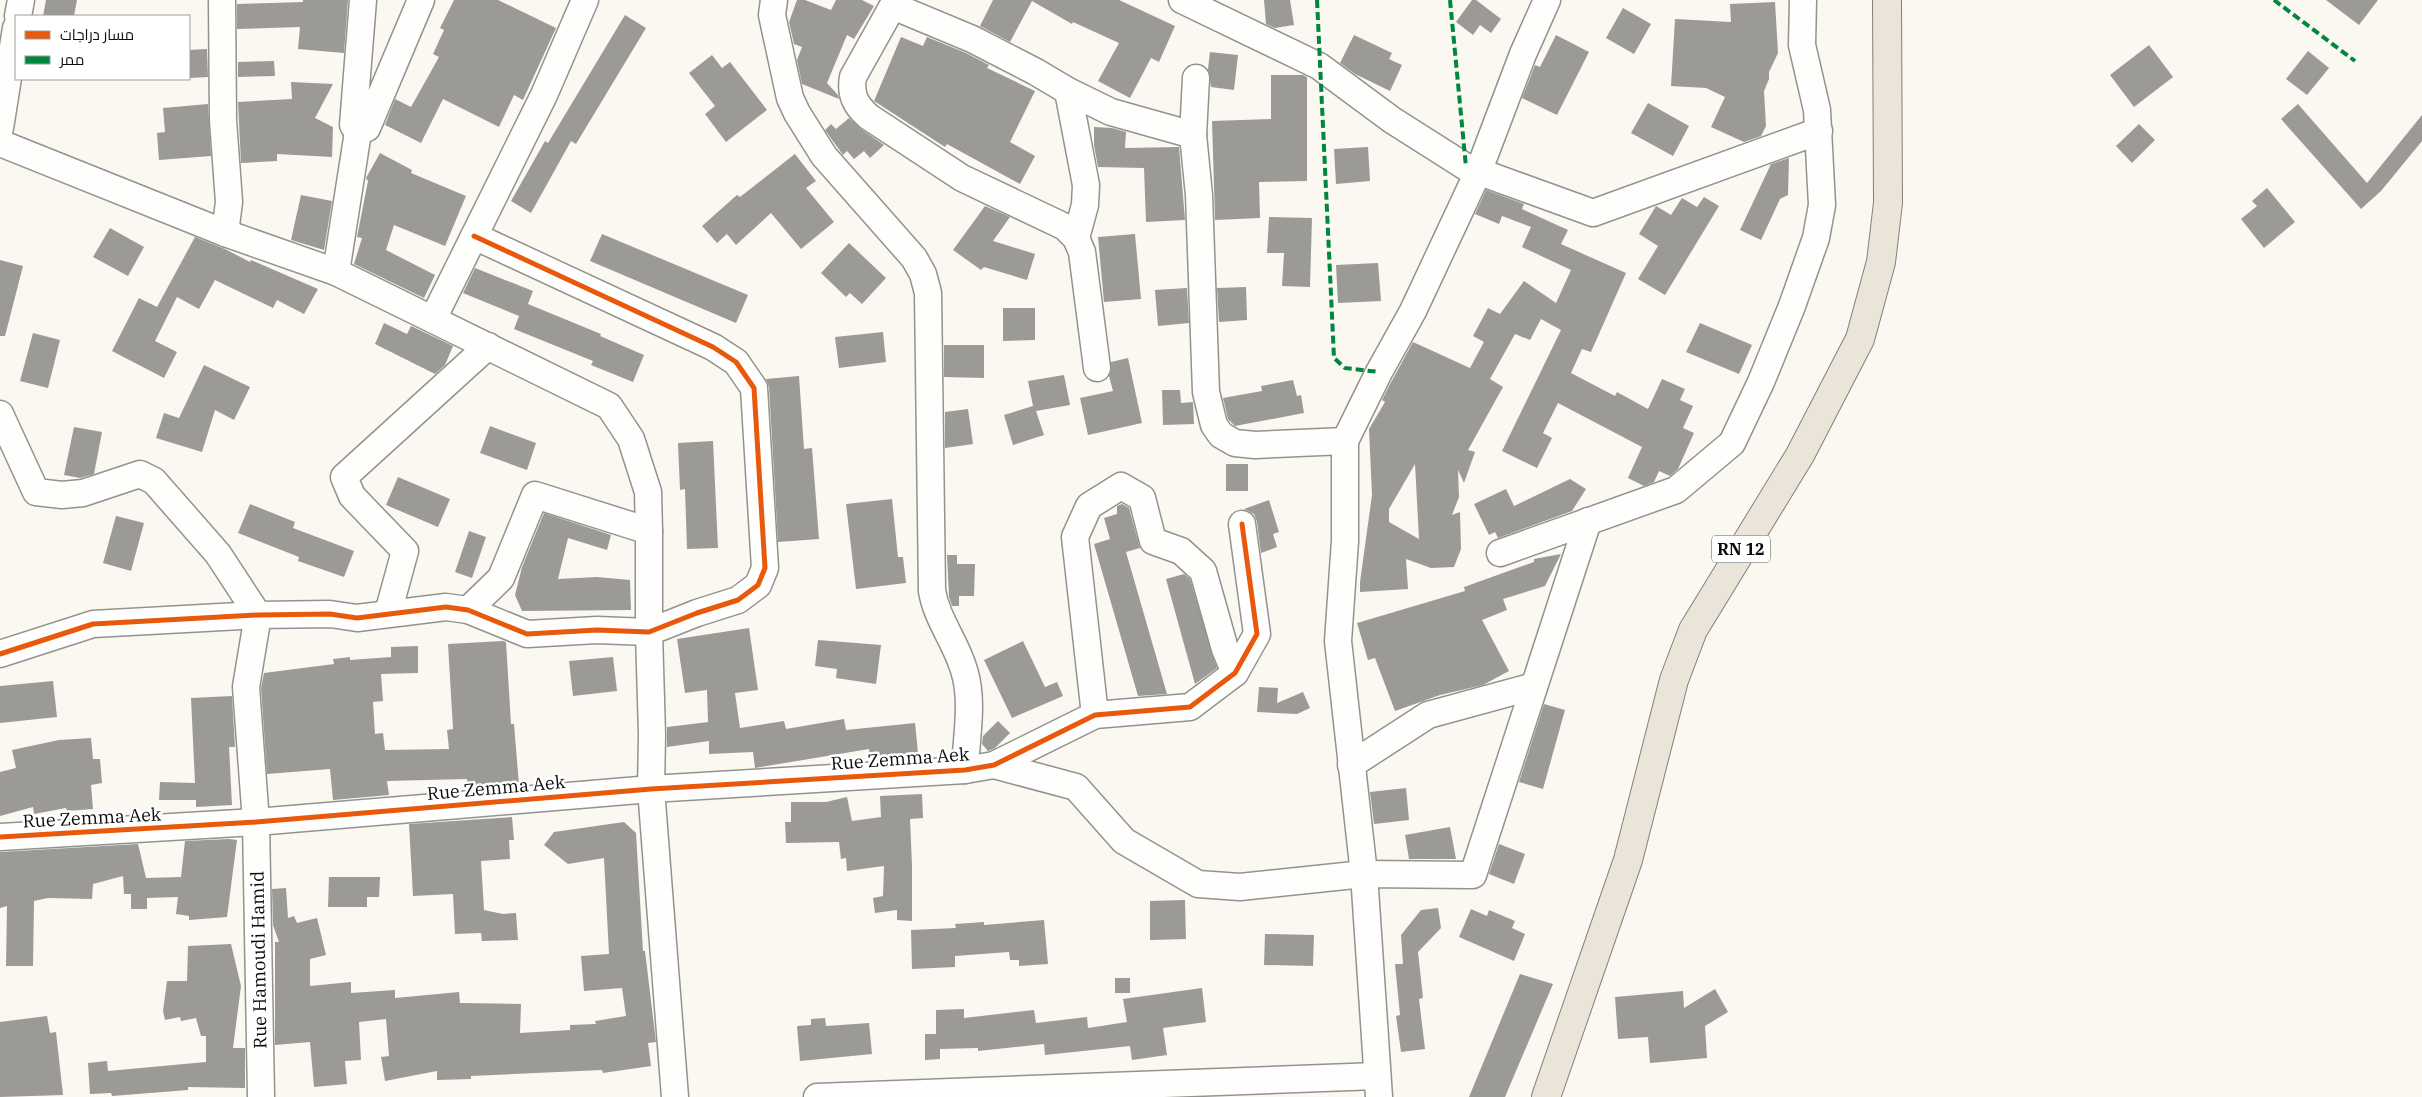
<svg xmlns="http://www.w3.org/2000/svg" width="2422" height="1097" font-family="'IBM Plex Serif',Cairo,serif">
<rect width="100%" height="100%" fill="#faf8f1"/>
<g fill="#9c9a97" fill-rule="evenodd">
<path d="M 46,0 L 77,0 L 74,16 L 43,16 Z"/>
<path d="M 303,0 L 348,0 L 344,53 L 298,49 L 300,27 L 237,29 L 237,4 L 303,2 Z"/>
<path d="M 454,0 L 498,0 L 556,28 L 523,100 L 514,95 L 499,127 L 443,99 L 421,143 L 385,125 L 395,99 L 411,107 L 439,57 L 433,54 L 444,30 L 440,28 Z"/>
<path d="M 797,0 L 805,0 L 831,10 L 836,0 L 862,0 L 874,6 L 854,39 L 847,35 L 827,83 L 838,95 L 839,99 L 802,84 L 797,60 L 802,47 L 794,44 L 789,22 Z"/>
<path d="M 993,0 L 1119,0 L 1175,26 L 1159,62 L 1151,58 L 1130,98 L 1098,81 L 1119,43 L 1073,22 L 1072,24 L 1032,1 L 1010,42 L 980,26 Z"/>
<path d="M 1264,0 L 1290,0 L 1294,25 L 1275,28 L 1266,24 Z"/>
<path d="M 1472,0 L 1476,0 L 1501,19 L 1491,33 L 1480,25 L 1473,35 L 1456,22 Z"/>
<path d="M 2326,0 L 2378,0 L 2359,25 Z"/>
<path d="M 1775,2 L 1778,53 L 1769,72 L 1769,79 L 1764,91 L 1766,126 L 1761,136 L 1744,142 L 1711,127 L 1725,97 L 1706,88 L 1671,86 L 1675,19 L 1731,22 L 1730,4 Z"/>
<path d="M 1623,8 L 1651,24 L 1634,54 L 1606,38 Z"/>
<path d="M 625,15 L 646,28 L 576,144 L 571,141 L 531,213 L 511,201 L 545,141 L 548,143 Z"/>
<path d="M 1354,35 L 1392,53 L 1389,59 L 1402,65 L 1390,91 L 1355,74 L 1340,63 Z"/>
<path d="M 1556,35 L 1589,52 L 1557,115 L 1522,98 L 1535,65 L 1540,67 Z"/>
<path d="M 901,37 L 923,46 L 927,37 L 966,53 L 989,65 L 987,68 L 1035,91 L 1010,142 L 1035,156 L 1020,184 L 947,144 L 945,147 L 874,101 Z"/>
<path d="M 2149,45 L 2173,77 L 2134,107 L 2110,75 Z"/>
<path d="M 207,49 L 208,77 L 189,78 L 189,50 Z"/>
<path d="M 2308,51 L 2329,68 L 2307,95 L 2286,79 Z"/>
<path d="M 1210,52 L 1238,55 L 1234,90 L 1211,87 L 1208,69 Z"/>
<path d="M 712,55 L 722,68 L 730,62 L 767,110 L 726,142 L 705,114 L 715,106 L 689,73 Z"/>
<path d="M 274,61 L 275,76 L 238,77 L 238,62 Z"/>
<path d="M 1271,75 L 1303,75 L 1307,77 L 1307,181 L 1259,182 L 1260,218 L 1215,220 L 1212,121 L 1271,119 Z"/>
<path d="M 291,82 L 333,84 L 315,118 L 333,127 L 332,157 L 277,154 L 277,161 L 241,163 L 238,102 L 292,99 Z"/>
<path d="M 1648,103 L 1689,126 L 1673,156 L 1631,133 Z"/>
<path d="M 208,104 L 211,156 L 159,160 L 157,133 L 165,132 L 163,108 Z"/>
<path d="M 2298,104 L 2367,183 L 2422,115 L 2422,141 L 2381,191 L 2361,209 L 2281,119 Z"/>
<path d="M 849,118 L 861,129 L 884,145 L 870,158 L 864,151 L 854,159 L 847,151 L 843,155 L 825,130 L 831,124 L 836,129 Z"/>
<path d="M 2139,124 L 2155,140 L 2132,163 L 2116,146 Z"/>
<path d="M 1094,127 L 1112,128 L 1126,132 L 1125,148 L 1179,147 L 1185,220 L 1146,222 L 1144,168 L 1098,167 L 1094,145 Z"/>
<path d="M 1368,147 L 1370,181 L 1336,184 L 1334,149 Z"/>
<path d="M 380,153 L 412,170 L 411,173 L 466,196 L 445,246 L 394,225 L 386,250 L 435,275 L 424,298 L 354,264 L 362,238 L 357,237 L 368,181 L 366,178 Z"/>
<path d="M 795,154 L 816,181 L 806,188 L 834,222 L 801,249 L 771,213 L 736,245 L 727,234 L 717,243 L 702,226 L 737,195 L 740,197 Z"/>
<path d="M 1789,158 L 1788,195 L 1780,199 L 1761,240 L 1740,230 L 1771,164 Z"/>
<path d="M 2267,188 L 2295,222 L 2264,248 L 2241,219 L 2257,206 L 2252,201 Z"/>
<path d="M 1486,190 L 1524,204 L 1522,209 L 1568,230 L 1561,244 L 1626,273 L 1591,352 L 1582,349 L 1571,373 L 1615,396 L 1617,392 L 1648,409 L 1662,379 L 1685,389 L 1680,400 L 1693,406 L 1683,428 L 1694,433 L 1678,469 L 1670,476 L 1659,471 L 1654,482 L 1644,486 L 1628,478 L 1642,447 L 1558,403 L 1543,433 L 1552,438 L 1537,468 L 1502,451 L 1561,330 L 1541,319 L 1530,340 L 1515,334 L 1490,379 L 1503,387 L 1468,450 L 1475,452 L 1464,483 L 1458,470 L 1459,497 L 1452,515 L 1460,512 L 1461,549 L 1454,567 L 1431,568 L 1406,559 L 1408,589 L 1360,592 L 1360,582 L 1372,495 L 1369,429 L 1385,402 L 1382,400 L 1389,386 L 1413,342 L 1470,368 L 1484,342 L 1473,336 L 1488,308 L 1500,314 L 1524,281 L 1556,303 L 1571,270 L 1522,247 L 1531,227 L 1502,216 L 1499,224 L 1475,214 ZM 1415,464 L 1419,539 L 1389,522 L 1389,509 Z"/>
<path d="M 301,195 L 332,201 L 324,250 L 291,240 Z"/>
<path d="M 1704,197 L 1719,206 L 1665,295 L 1638,279 L 1658,246 L 1639,234 L 1656,206 L 1671,215 L 1682,198 L 1697,207 Z"/>
<path d="M 985,206 L 1010,217 L 993,241 L 1035,254 L 1027,280 L 984,267 L 981,270 L 953,250 Z"/>
<path d="M 1269,217 L 1312,218 L 1310,287 L 1282,286 L 1284,253 L 1267,253 Z"/>
<path d="M 110,228 L 144,247 L 128,276 L 93,257 Z"/>
<path d="M 602,234 L 748,295 L 736,323 L 590,261 Z"/>
<path d="M 1135,234 L 1141,299 L 1104,302 L 1098,237 Z"/>
<path d="M 195,237 L 225,249 L 250,262 L 251,260 L 318,289 L 304,314 L 277,300 L 273,308 L 215,280 L 199,309 L 177,297 L 155,341 L 177,352 L 164,378 L 112,351 L 139,298 L 157,307 Z"/>
<path d="M 849,243 L 886,278 L 862,304 L 850,293 L 846,297 L 821,273 Z"/>
<path d="M 0,260 L 23,266 L 5,336 L 0,336 Z"/>
<path d="M 1378,263 L 1381,301 L 1338,303 L 1336,265 Z"/>
<path d="M 475,268 L 533,291 L 528,304 L 601,334 L 600,336 L 644,355 L 633,382 L 591,365 L 593,361 L 514,329 L 519,316 L 463,293 Z"/>
<path d="M 1246,287 L 1247,320 L 1219,322 L 1217,288 Z"/>
<path d="M 1187,288 L 1189,323 L 1158,326 L 1155,290 Z"/>
<path d="M 1003,308 L 1035,308 L 1035,340 L 1003,341 Z"/>
<path d="M 384,323 L 407,334 L 411,326 L 453,346 L 445,365 L 435,374 L 375,344 Z"/>
<path d="M 1700,323 L 1752,345 L 1739,374 L 1686,352 Z"/>
<path d="M 883,332 L 886,362 L 839,368 L 835,337 Z"/>
<path d="M 33,333 L 60,340 L 48,388 L 20,381 Z"/>
<path d="M 944,345 L 984,345 L 984,378 L 944,377 Z"/>
<path d="M 1128,358 L 1142,423 L 1088,435 L 1080,398 L 1113,391 L 1109,376 L 1111,362 Z"/>
<path d="M 204,365 L 250,387 L 234,420 L 215,410 L 202,452 L 156,438 L 164,413 L 179,418 Z"/>
<path d="M 1064,375 L 1070,405 L 1036,411 L 1044,435 L 1013,445 L 1004,415 L 1033,406 L 1028,381 Z"/>
<path d="M 799,376 L 804,449 L 812,448 L 819,539 L 778,542 L 769,387 L 766,379 Z"/>
<path d="M 1293,380 L 1297,396 L 1301,395 L 1304,413 L 1235,426 L 1228,419 L 1223,398 L 1262,391 L 1261,386 Z"/>
<path d="M 1162,390 L 1180,390 L 1181,403 L 1193,402 L 1194,424 L 1163,425 Z"/>
<path d="M 968,409 L 973,444 L 945,448 L 945,412 Z"/>
<path d="M 490,426 L 536,443 L 527,470 L 480,453 Z"/>
<path d="M 74,427 L 102,432 L 94,474 L 80,478 L 64,475 Z"/>
<path d="M 713,441 L 718,548 L 687,549 L 685,489 L 680,490 L 678,443 Z"/>
<rect x="1226" y="464" width="22" height="27"/>
<path d="M 398,477 L 450,499 L 438,527 L 386,505 Z"/>
<path d="M 1570,479 L 1586,489 L 1572,511 L 1498,538 L 1495,532 L 1489,535 L 1474,504 L 1506,489 L 1514,506 Z"/>
<path d="M 892,499 L 898,557 L 903,557 L 906,583 L 856,589 L 846,504 Z"/>
<path d="M 1269,500 L 1279,532 L 1273,534 L 1277,547 L 1261,553 L 1257,522 L 1254,514 L 1244,509 Z"/>
<path d="M 250,504 L 295,522 L 293,528 L 354,551 L 344,577 L 298,561 L 299,557 L 238,533 Z"/>
<path d="M 1122,504 L 1129,508 L 1140,548 L 1126,552 L 1167,694 L 1138,696 L 1094,544 L 1110,539 L 1104,518 L 1117,514 L 1117,506 Z"/>
<path d="M 544,513 L 611,535 L 607,550 L 568,538 L 558,579 L 597,577 L 630,580 L 631,610 L 522,611 L 515,595 L 522,567 Z"/>
<path d="M 116,516 L 144,523 L 131,571 L 103,563 Z"/>
<path d="M 469,531 L 486,537 L 472,578 L 455,572 Z"/>
<path d="M 1561,554 L 1545,586 L 1503,599 L 1507,610 L 1482,620 L 1509,671 L 1483,685 L 1440,695 L 1395,711 L 1375,658 L 1368,660 L 1357,623 L 1465,591 L 1464,587 L 1534,562 L 1534,559 Z"/>
<path d="M 947,555 L 957,555 L 957,564 L 975,564 L 974,596 L 959,596 L 959,606 L 952,606 L 949,597 Z"/>
<path d="M 1184,574 L 1190,579 L 1217,668 L 1195,684 L 1166,579 Z"/>
<path d="M 749,628 L 758,690 L 735,693 L 740,728 L 784,721 L 786,729 L 844,719 L 846,730 L 915,723 L 918,753 L 870,757 L 869,749 L 755,768 L 753,752 L 709,754 L 709,741 L 667,747 L 667,727 L 708,722 L 707,690 L 685,693 L 677,639 Z"/>
<path d="M 818,640 L 881,645 L 876,684 L 836,678 L 837,669 L 815,666 Z"/>
<path d="M 503,641 L 506,642 L 511,724 L 514,724 L 519,785 L 468,789 L 467,779 L 387,781 L 389,795 L 333,800 L 330,769 L 267,774 L 261,688 L 264,673 L 334,664 L 333,659 L 350,657 L 350,660 L 391,657 L 391,647 L 418,646 L 418,673 L 381,674 L 383,701 L 373,702 L 375,734 L 383,733 L 385,750 L 449,749 L 447,730 L 453,729 L 448,644 Z"/>
<path d="M 1023,641 L 1045,687 L 1057,682 L 1063,696 L 1012,718 L 984,660 Z"/>
<path d="M 613,657 L 617,691 L 573,696 L 569,661 Z"/>
<path d="M 53,681 L 57,717 L 0,723 L 0,686 Z"/>
<path d="M 1259,687 L 1278,688 L 1277,703 L 1303,692 L 1310,708 L 1297,714 L 1257,712 Z"/>
<path d="M 232,696 L 235,747 L 229,747 L 232,805 L 196,807 L 196,800 L 159,800 L 160,782 L 195,783 L 191,698 Z"/>
<path d="M 1544,704 L 1565,710 L 1543,789 L 1519,782 Z"/>
<path d="M 998,721 L 1010,733 L 995,748 L 988,751 L 982,744 L 983,736 Z"/>
<path d="M 91,738 L 93,759 L 100,759 L 102,783 L 91,785 L 93,809 L 67,811 L 66,808 L 34,814 L 33,807 L 0,816 L 0,772 L 16,768 L 12,750 L 59,740 Z"/>
<path d="M 1406,788 L 1409,820 L 1374,824 L 1370,792 Z"/>
<path d="M 922,794 L 923,818 L 910,819 L 912,865 L 912,921 L 897,920 L 897,910 L 875,913 L 873,898 L 883,896 L 884,866 L 847,871 L 846,858 L 841,859 L 839,842 L 786,843 L 785,822 L 791,822 L 791,802 L 826,802 L 847,797 L 852,821 L 881,817 L 880,796 Z"/>
<path d="M 512,817 L 514,840 L 509,840 L 510,859 L 481,861 L 484,910 L 503,914 L 516,913 L 518,940 L 482,941 L 481,933 L 455,934 L 453,894 L 413,896 L 409,824 Z"/>
<path d="M 624,822 L 636,833 L 643,951 L 645,951 L 656,1042 L 648,1043 L 651,1066 L 603,1073 L 602,1070 L 471,1076 L 471,1079 L 437,1080 L 437,1071 L 385,1081 L 381,1057 L 389,1056 L 386,1019 L 359,1022 L 361,1060 L 345,1061 L 347,1084 L 314,1087 L 310,1042 L 275,1045 L 275,942 L 279,942 L 273,925 L 272,889 L 286,888 L 288,918 L 294,916 L 297,923 L 317,918 L 326,955 L 310,959 L 310,986 L 351,982 L 351,993 L 395,990 L 395,998 L 459,992 L 460,1003 L 521,1004 L 520,1033 L 570,1030 L 570,1025 L 596,1024 L 595,1021 L 626,1016 L 622,988 L 584,991 L 581,956 L 609,954 L 604,858 L 568,864 L 544,845 L 554,832 Z"/>
<path d="M 1450,827 L 1456,859 L 1409,859 L 1405,835 Z"/>
<path d="M 229,839 L 237,840 L 227,917 L 189,920 L 189,916 L 176,914 L 178,897 L 147,898 L 147,909 L 131,909 L 131,894 L 124,894 L 123,876 L 93,884 L 92,899 L 48,898 L 34,901 L 33,966 L 6,966 L 7,906 L 0,908 L 0,852 L 138,844 L 146,878 L 181,877 L 185,841 Z"/>
<path d="M 1499,844 L 1525,854 L 1514,884 L 1489,874 Z"/>
<path d="M 329,877 L 380,877 L 379,897 L 367,897 L 367,907 L 328,907 Z"/>
<path d="M 1185,900 L 1186,939 L 1150,940 L 1150,901 Z"/>
<path d="M 1438,908 L 1441,928 L 1418,952 L 1423,998 L 1419,999 L 1425,1049 L 1401,1052 L 1396,1016 L 1400,1015 L 1395,964 L 1403,964 L 1401,935 L 1421,910 Z"/>
<path d="M 1471,909 L 1487,916 L 1489,910 L 1515,921 L 1512,928 L 1525,934 L 1514,961 L 1459,937 Z"/>
<path d="M 1044,920 L 1048,964 L 1019,966 L 1019,960 L 1010,960 L 1009,952 L 955,956 L 955,967 L 912,969 L 911,930 L 956,928 L 955,924 L 984,922 L 984,925 Z"/>
<path d="M 1265,934 L 1314,935 L 1313,966 L 1264,965 Z"/>
<path d="M 231,944 L 241,986 L 233,1048 L 245,1048 L 245,1088 L 188,1087 L 188,1090 L 112,1096 L 111,1093 L 90,1094 L 88,1063 L 107,1061 L 108,1071 L 206,1062 L 206,1036 L 201,1036 L 196,1018 L 181,1021 L 180,1017 L 165,1020 L 163,1011 L 167,981 L 187,981 L 188,946 Z"/>
<path d="M 1520,974 L 1553,984 L 1505,1097 L 1469,1097 Z"/>
<rect x="1115" y="978" width="15" height="15"/>
<path d="M 1202,988 L 1206,1022 L 1163,1028 L 1167,1055 L 1132,1060 L 1130,1046 L 1045,1055 L 1044,1044 L 978,1051 L 978,1048 L 940,1049 L 940,1059 L 925,1060 L 925,1034 L 936,1034 L 936,1010 L 964,1009 L 964,1018 L 1034,1010 L 1036,1023 L 1087,1017 L 1088,1028 L 1127,1022 L 1123,999 Z"/>
<path d="M 1715,989 L 1728,1012 L 1705,1026 L 1707,1058 L 1650,1063 L 1648,1037 L 1618,1039 L 1615,997 L 1683,991 L 1684,1008 Z"/>
<path d="M 47,1016 L 50,1033 L 56,1032 L 63,1095 L 0,1097 L 0,1022 Z"/>
<path d="M 825,1018 L 826,1026 L 869,1023 L 872,1054 L 800,1061 L 797,1026 L 811,1025 L 811,1019 Z"/>
</g>
<g fill="none" stroke-linecap="round" stroke-linejoin="round">
<defs>
<g id="minor">
<path d="M 222,0 L 223,120 L 229,202 L 225,233"/>
<path d="M 363,0 L 353,125 L 358,132 L 367,128 L 421,0"/>
<path d="M 774,0 L 772,15 L 790,98 L 797,113 L 824,156 L 914,258 L 923,274 L 928,293 L 932,591 C 937,620 956,642 964,670 C 974,701 966,738 965,770"/>
<path d="M 896,0 L 853,77 C 850,94 855,105 869,117 L 962,178 L 1065,227 L 1076,238 L 1082,252 L 1097,368"/>
<path d="M 1182,0 L 1319,66 L 1392,120 L 1466,167 L 1593,213 L 1819,131"/>
<path d="M 893,6 L 972,39 L 1036,72 L 1068,91 L 1111,112 L 1193,135 L 1196,78"/>
<path d="M 18,16 L 21,0"/>
<path d="M 1068,91 L 1086,185 L 1085,205 L 1076,238"/>
<path d="M 0,128 L 16,28"/>
<path d="M 1193,135 L 1199,195 L 1206,392 L 1214,425 L 1221,435 L 1235,443 L 1255,445 L 1345,441"/>
<path d="M 0,143 L 225,233 L 336,272 L 609,406 L 631,439 L 648,492 L 649,531 L 535,495 L 501,578 L 468,610"/>
<path d="M 336,272 L 358,132"/>
<path d="M 433,319 L 544,95 L 585,0"/>
<path d="M 0,414 L 36,492 L 62,495 L 83,493 L 140,474 L 154,481 L 218,554 L 258,615 L 246,687 L 256,822 L 261,1097"/>
<path d="M 649,531 L 649,632 L 652,735 L 651,789 L 675,1097"/>
<path d="M 1500,553 L 1676,490 L 1732,443 L 1761,382 L 1792,306 L 1816,238 L 1822,205 L 1817,110 L 1802,45 L 1803,0"/>
<path d="M 388,613 L 405,551 L 352,496 L 344,477 L 488,346"/>
<path d="M 0,654 L 93,624 L 258,615 L 330,614 L 357,618 L 446,607 L 468,610 L 527,634 L 597,630 L 649,632 L 697,613 L 738,600 L 758,585 L 765,568 L 754,388 L 736,362 L 713,347 L 474,236"/>
<path d="M 1095,715 L 1075,537 L 1089,506 L 1121,486 L 1142,498 L 1153,541 L 1181,551 L 1203,571 L 1225,649 L 1235,673"/>
<path d="M 994,765 L 1076,787 L 1124,841 L 1198,884 L 1240,887 L 1364,874 L 1473,875 L 1588,521"/>
<path d="M 1351,765 L 1428,715 L 1534,686"/>
<path d="M 0,837 L 256,822 L 651,789 L 965,770 L 994,765 L 1095,715 L 1190,707 L 1235,673 L 1257,634 L 1242,524"/>
<path d="M 817,1097 L 1377,1076"/>
<path d="M 1379,1097 L 1364,874 L 1338,641 L 1345,541 L 1345,441 L 1379,372 L 1413,311 L 1479,170 L 1523,54 L 1547,0"/>
</g>
<path id="major" d="M 1546,1097 L 1628,860 L 1674,680 L 1693,630 L 1800,455 L 1860,339 L 1881,262 L 1888,203 L 1887,0"/>
</defs>
<use href="#minor" stroke="#93928f" stroke-width="29"/>
<use href="#major" stroke="#80807c" stroke-width="30"/>
<use href="#minor" stroke="#fefefd" stroke-width="26"/>
<use href="#major" stroke="#ebe4d9" stroke-width="28"/>
<g stroke="#00873e" stroke-width="4" stroke-dasharray="8 4" stroke-linecap="butt">
<path d="M 1317,0 L 1334,358 L 1345,368 L 1379,372"/>
<path d="M 1450,0 L 1466,167"/>
<path d="M 2274,0 L 2355,61"/>
</g>
<defs>
<g id="cycleway">
<path d="M 0,654 L 93,624 L 258,615 L 330,614 L 357,618 L 446,607 L 468,610 L 527,634 L 597,630 L 649,632 L 697,613 L 738,600 L 758,585 L 765,568 L 754,388 L 736,362 L 713,347 L 474,236"/>
<path d="M 0,837 L 256,822 L 651,789 L 965,770 L 994,765 L 1095,715 L 1190,707 L 1235,673 L 1257,634 L 1242,524"/>
</g>
</defs>
<use href="#cycleway" stroke="#fff" stroke-width="8"/>
<use href="#cycleway" stroke="#e8590c" stroke-width="5"/>
</g>
<g text-anchor="middle" stroke-width="5" stroke-linejoin="round" paint-order="stroke">
<rect fill="#fff" stroke="#555" stroke-width="1" x="1712" y="535.5" width="58" height="27" rx="4"/>
<g font-size="16" font-weight="bold" fill="#0c0c0c">
<text x="1741" y="555">RN 12</text>
</g>
<g font-size="18" fill="#0c0c0c" stroke="#fff">
<text transform="translate(900 759) rotate(-4)" y="6">Rue Zemma Aek</text>
<text transform="translate(496 788) rotate(-5)" y="6">Rue Zemma Aek</text>
<text transform="translate(92 818) rotate(-3)" y="6">Rue Zemma Aek</text>
<text transform="translate(259 960) rotate(-91)" y="6">Rue Hamoudi Hamid</text>
</g>
</g>
<rect x="15" y="15" width="175" height="65" fill="#ffffff" stroke="#9e9e9e"/>
<rect x="25" y="31" width="25" height="8" fill="#e8590c" stroke="#9e9e9e"/>
<text x="60" y="40" font-size="15" fill="#0c0c0c">مسار دراجات</text>
<rect x="25" y="56" width="25" height="8" fill="#00873e" stroke="#9e9e9e"/>
<text x="60" y="65" font-size="15" fill="#0c0c0c">ممر</text>
</svg>
